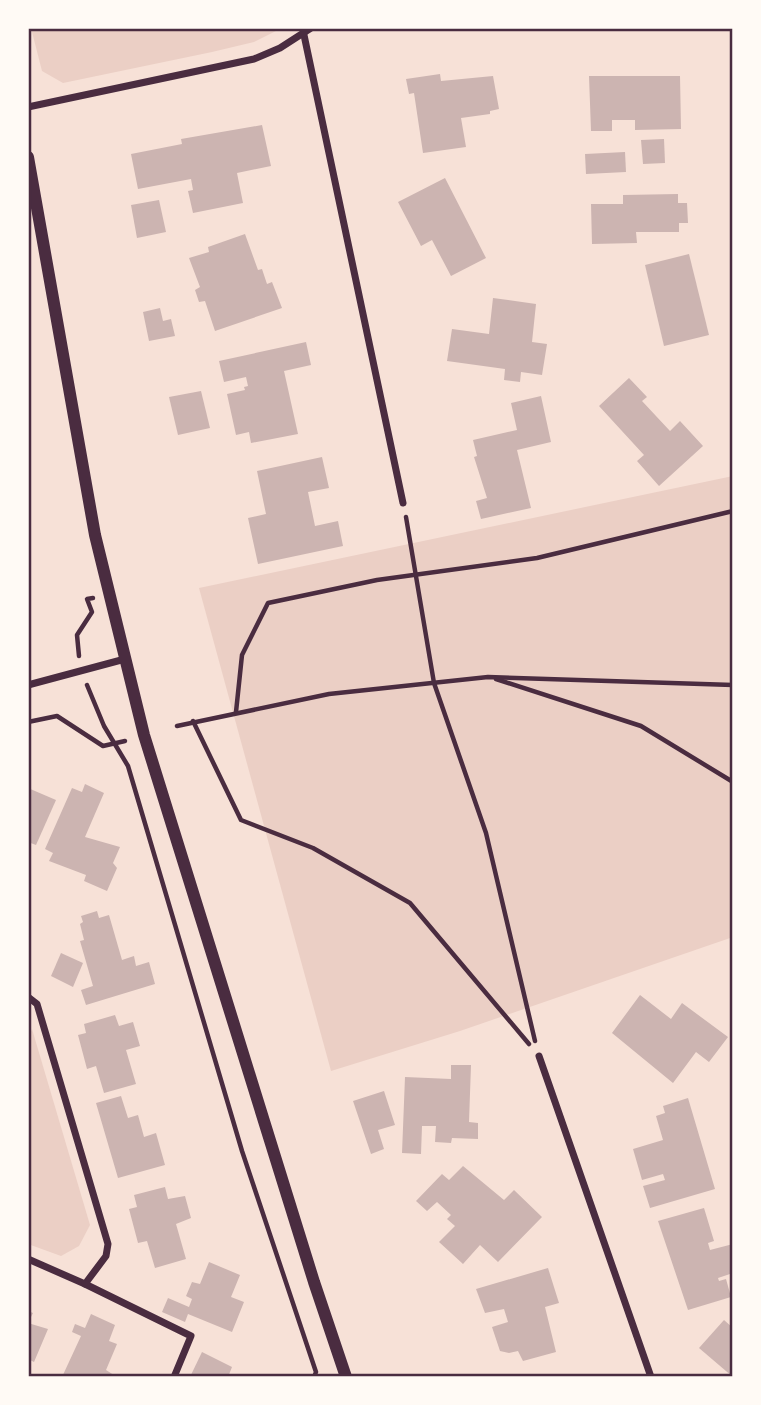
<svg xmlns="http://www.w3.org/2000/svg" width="761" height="1405" font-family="'Nunito Sans',sans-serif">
<rect width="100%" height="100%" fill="#f7e1d7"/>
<g fill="#ebcfc5">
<path d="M 31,28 L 282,28 L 254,42 L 212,52 L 63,83 L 42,71 Z"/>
<path d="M 733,476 L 733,937 L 460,1031 L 331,1071 L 199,588 Z"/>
<path d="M 32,1029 L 90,1225 L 79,1246 L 61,1256 L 28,1244 L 28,1039 Z"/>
</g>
<g fill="#ccb4b1">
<path d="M 440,74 L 441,81 L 493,76 L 499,109 L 490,111 L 490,114 L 461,118 L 466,147 L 423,153 L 414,93 L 409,94 L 406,79 Z"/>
<path d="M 589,76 L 680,76 L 681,129 L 635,130 L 635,120 L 612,120 L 612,131 L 591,131 Z"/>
<path d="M 262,125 L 271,166 L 237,173 L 243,203 L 193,213 L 188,191 L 193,190 L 191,179 L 138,189 L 131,154 L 182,144 L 181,139 Z"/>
<path d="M 664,139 L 665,163 L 643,164 L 641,140 Z"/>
<path d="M 625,152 L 626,172 L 586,174 L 585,154 Z"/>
<path d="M 445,178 L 486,258 L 451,276 L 432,240 L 421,246 L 398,202 Z"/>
<path d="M 678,194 L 678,203 L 687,203 L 688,223 L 679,223 L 679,232 L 636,232 L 637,243 L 592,244 L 591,204 L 623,204 L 623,195 Z"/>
<path d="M 159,200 L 166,232 L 137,238 L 131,205 Z"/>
<path d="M 245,234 L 258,270 L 262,269 L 267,284 L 272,282 L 282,308 L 215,331 L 205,301 L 199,302 L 195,290 L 200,287 L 189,258 L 209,252 L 208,247 Z"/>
<path d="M 689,254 L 709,335 L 664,346 L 645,265 Z"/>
<path d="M 493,298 L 536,304 L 532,342 L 547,344 L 542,375 L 521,372 L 520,382 L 504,380 L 505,369 L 447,361 L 452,329 L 489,334 Z"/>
<path d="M 160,308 L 163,321 L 171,319 L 175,336 L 149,341 L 143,312 Z"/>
<path d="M 306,342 L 311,365 L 284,371 L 298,434 L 251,443 L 249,432 L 236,435 L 227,394 L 245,390 L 244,387 L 248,386 L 246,377 L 224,382 L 219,361 Z"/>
<path d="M 629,378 L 647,397 L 642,401 L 670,431 L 680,421 L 703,446 L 659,486 L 637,461 L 644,455 L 599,406 Z"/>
<path d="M 201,391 L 210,428 L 178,435 L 169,397 Z"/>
<path d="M 541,396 L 551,442 L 517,450 L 531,508 L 481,519 L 476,501 L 487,498 L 474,457 L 477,456 L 473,440 L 517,430 L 511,403 Z"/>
<path d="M 322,457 L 329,488 L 308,492 L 315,526 L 338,521 L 343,546 L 258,564 L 248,518 L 266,514 L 257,471 Z"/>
<path d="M 85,784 L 104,793 L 85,837 L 120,847 L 113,863 L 117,868 L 107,891 L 84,881 L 86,875 L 49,861 L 53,853 L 45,849 L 72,788 L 82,792 Z"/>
<path d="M 28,788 L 56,800 L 36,845 L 28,842 Z"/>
<path d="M 97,911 L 99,918 L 109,915 L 122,960 L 134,956 L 136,966 L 149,962 L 155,984 L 86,1005 L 81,990 L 93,986 L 80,941 L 84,940 L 80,924 L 83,922 L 81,916 Z"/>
<path d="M 61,953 L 83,963 L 73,987 L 51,976 Z"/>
<path d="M 640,995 L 671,1019 L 682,1003 L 728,1037 L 709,1062 L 696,1052 L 673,1083 L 612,1033 Z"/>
<path d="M 115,1015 L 119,1026 L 133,1022 L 140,1046 L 126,1050 L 136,1084 L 104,1093 L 96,1066 L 87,1069 L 78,1035 L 86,1033 L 84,1024 Z"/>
<path d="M 451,1065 L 471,1065 L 469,1122 L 478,1123 L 478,1139 L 452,1138 L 451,1143 L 435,1142 L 436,1126 L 422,1126 L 421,1154 L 402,1153 L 405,1077 L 451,1079 Z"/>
<path d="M 384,1091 L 395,1125 L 378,1130 L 384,1149 L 371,1154 L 353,1101 Z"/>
<path d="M 121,1096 L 128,1118 L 138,1115 L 144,1137 L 156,1133 L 165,1165 L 118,1178 L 96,1103 Z"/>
<path d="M 688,1098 L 715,1189 L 650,1208 L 643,1186 L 665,1180 L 663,1174 L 642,1180 L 633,1149 L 663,1140 L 656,1116 L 665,1113 L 663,1106 Z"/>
<path d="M 463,1166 L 504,1200 L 514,1190 L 542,1217 L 498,1262 L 480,1245 L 463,1264 L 439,1242 L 455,1226 L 447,1219 L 451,1215 L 437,1202 L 427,1211 L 416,1201 L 442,1174 L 449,1180 Z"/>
<path d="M 165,1187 L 168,1199 L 185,1196 L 191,1218 L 176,1224 L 186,1259 L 155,1268 L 147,1241 L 138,1243 L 129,1209 L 137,1207 L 134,1195 Z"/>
<path d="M 704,1208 L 714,1241 L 708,1243 L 710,1250 L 733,1244 L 733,1273 L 718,1278 L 719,1281 L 726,1279 L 731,1297 L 688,1310 L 658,1221 Z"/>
<path d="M 209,1262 L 240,1275 L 231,1297 L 244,1302 L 232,1332 L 188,1314 L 185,1322 L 162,1312 L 168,1298 L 189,1307 L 192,1299 L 186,1296 L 192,1282 L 200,1284 Z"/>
<path d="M 548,1268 L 559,1303 L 545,1307 L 556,1352 L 523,1361 L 518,1351 L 509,1353 L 500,1351 L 492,1327 L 508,1322 L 504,1309 L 485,1313 L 476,1289 Z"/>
<path d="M 28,1311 L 33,1313 L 28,1323 L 48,1329 L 34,1362 L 28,1359 Z"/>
<path d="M 91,1314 L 115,1325 L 109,1341 L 117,1344 L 106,1370 L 117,1377 L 62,1377 L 81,1336 L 72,1332 L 75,1324 L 85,1328 Z"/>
<path d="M 724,1320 L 733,1328 L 733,1377 L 699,1348 Z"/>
<path d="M 202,1352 L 232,1367 L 228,1377 L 190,1377 Z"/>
</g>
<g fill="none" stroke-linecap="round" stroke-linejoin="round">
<g stroke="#4a2c40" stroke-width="4.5">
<path d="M 406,517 L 434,683 L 486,833 L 535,1041"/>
<path d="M 79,656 L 77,635 L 92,612 L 87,599 L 93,598"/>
<path d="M 496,679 L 641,726 L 733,782"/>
<path d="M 87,685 L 104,726 L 128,766 L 242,1151 L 316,1372 L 314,1377"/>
<path d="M 236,712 L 242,655 L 268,603 L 377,580 L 537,558 L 733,511"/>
<path d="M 193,721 L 241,820 L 313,848 L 410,903 L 529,1044"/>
<path d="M 28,722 L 57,716 L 103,746 L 125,741"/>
<path d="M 177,726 L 329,694 L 488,677 L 733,685"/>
</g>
<g stroke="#4a2c40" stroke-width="7">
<path d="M 304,35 L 403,503"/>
<path d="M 28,107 L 254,59 L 280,48 L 311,28"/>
<path d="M 28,685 L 125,659"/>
<path d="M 28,997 L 37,1004 L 108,1244 L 106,1256 L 85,1284 L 28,1259"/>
<path d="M 539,1056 L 651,1377"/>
<path d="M 85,1284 L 191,1336 L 174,1377"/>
</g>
<path stroke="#4a2c40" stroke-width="12" d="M 28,157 L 95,535 L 144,735 L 314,1282 L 346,1377"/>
</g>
<rect width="761" height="1405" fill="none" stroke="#fffaf5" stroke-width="60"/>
<rect x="30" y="30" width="701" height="1345" fill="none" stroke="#4a2c40" stroke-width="2.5"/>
</svg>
